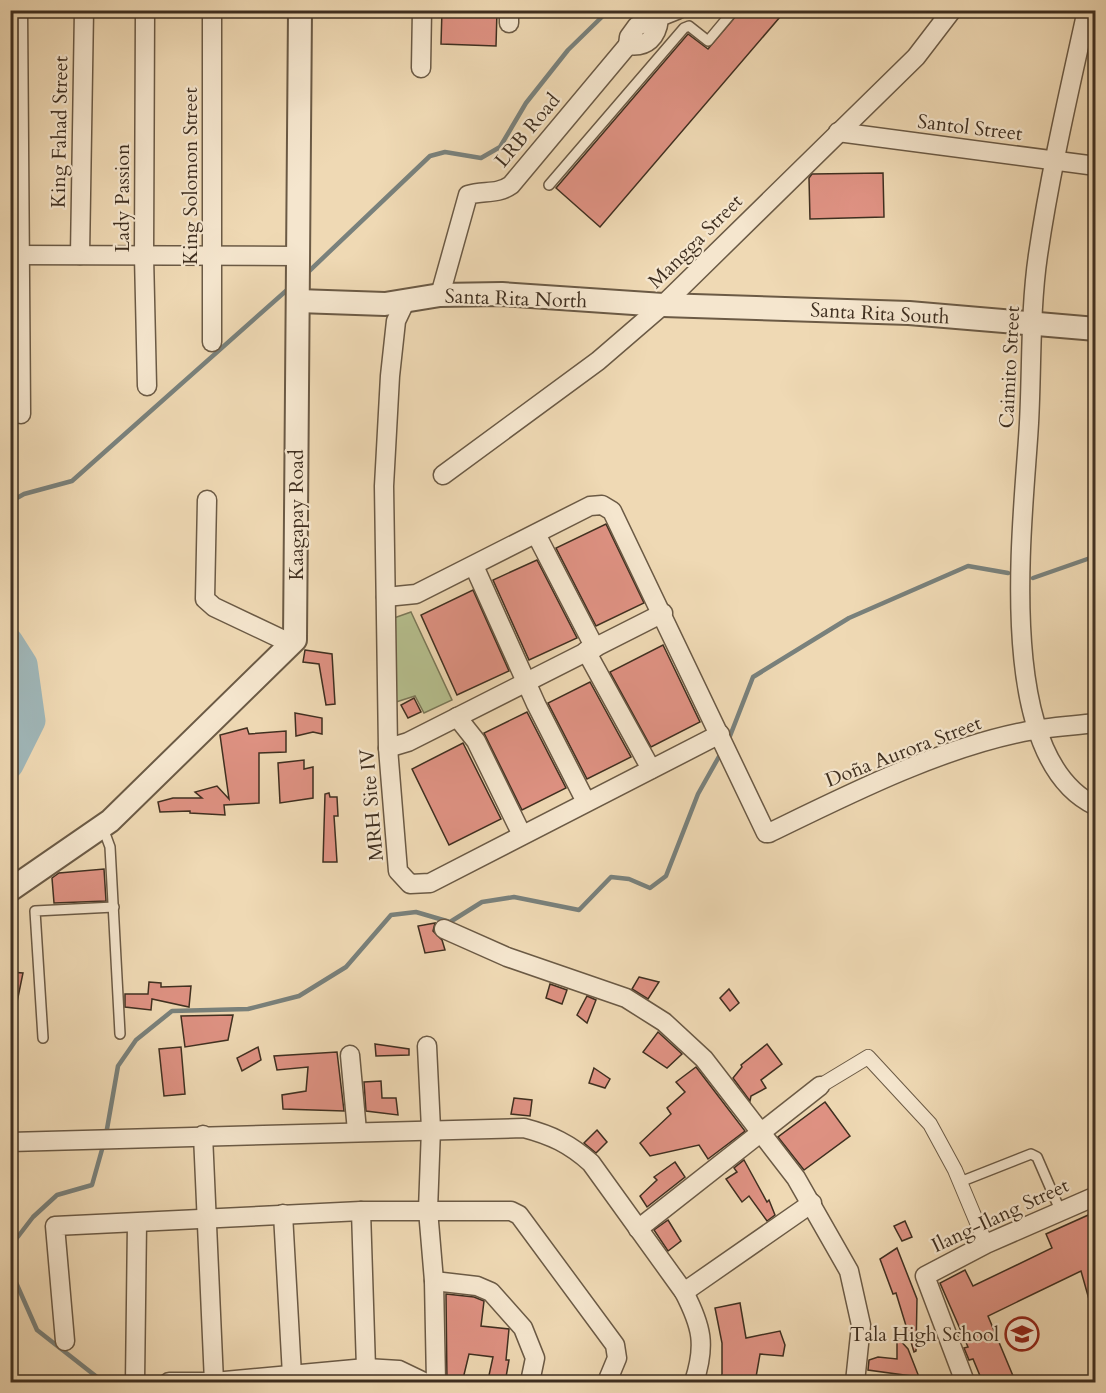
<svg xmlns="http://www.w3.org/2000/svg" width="1106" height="1393" font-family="Cardo,serif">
<rect width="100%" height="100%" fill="#efd9b4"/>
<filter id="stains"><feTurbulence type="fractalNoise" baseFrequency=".00333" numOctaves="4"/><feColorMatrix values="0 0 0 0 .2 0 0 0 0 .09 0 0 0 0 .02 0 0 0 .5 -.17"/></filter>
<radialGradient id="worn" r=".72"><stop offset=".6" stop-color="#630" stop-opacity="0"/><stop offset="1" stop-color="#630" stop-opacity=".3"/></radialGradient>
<path fill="#b6c08f" stroke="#7a7858" stroke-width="1.5" d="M 411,612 L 452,700 L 424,713 L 415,696 L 393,703 L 391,619 Z"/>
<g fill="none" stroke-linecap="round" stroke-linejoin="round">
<g stroke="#79817c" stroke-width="4.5">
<path d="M 305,275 L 430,156 L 445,152 L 481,158 L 500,147 L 526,103 L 568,50 L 609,10"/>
<path d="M 10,502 L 24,494 L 72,481 L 287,290"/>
<path d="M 1033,578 L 1096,556"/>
<path d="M 730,736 L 753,677 L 849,618 L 968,566 L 1008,573"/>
<path d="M 107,1129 L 118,1066 L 136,1040 L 172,1011 L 248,1009 L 299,996 L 346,967 L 391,915 L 416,912 L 450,922 L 482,902 L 514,897 L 579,910 L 611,877 L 629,879 L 650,888 L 666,876 L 698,794 L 721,753"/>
<path d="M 10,1247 L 33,1217 L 57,1195 L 92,1185 L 103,1146"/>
<path d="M 10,1269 L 37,1330 L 102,1381"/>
</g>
<path stroke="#a0b7b9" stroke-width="27" d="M 10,642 L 24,664 L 32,721 L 10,765"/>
</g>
<g fill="#df9283" stroke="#3f2f20" stroke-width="1.5">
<path d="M 442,10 L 497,11 L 496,46 L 441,44 Z"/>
<path d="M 741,10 L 786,10 L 600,227 L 556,188 L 688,34 L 708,49 Z"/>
<path d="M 883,173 L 884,217 L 810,219 L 809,178 L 812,174 Z"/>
<path d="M 606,524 L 644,603 L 596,626 L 556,548 Z"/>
<path d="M 537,560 L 577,638 L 529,660 L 493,580 Z"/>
<path d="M 473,590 L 509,671 L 457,695 L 421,615 Z"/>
<path d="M 663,645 L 700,722 L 651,747 L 610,672 Z"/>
<path d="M 305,650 L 332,654 L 335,704 L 326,705 L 319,664 L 303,662 Z"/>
<path d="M 590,682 L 631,757 L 587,779 L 548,703 Z"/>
<path d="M 414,698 L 421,712 L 408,718 L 401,705 Z"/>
<path d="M 527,712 L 566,788 L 522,810 L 484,733 Z"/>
<path d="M 295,713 L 322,718 L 322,734 L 313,732 L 296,736 Z"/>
<path d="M 247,728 L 249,734 L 286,731 L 286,752 L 259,753 L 259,803 L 224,805 L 225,815 L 190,813 L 190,811 L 160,812 L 158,802 L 173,798 L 202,798 L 195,792 L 217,786 L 229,799 L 220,735 Z"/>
<path d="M 463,743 L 501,819 L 449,845 L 412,769 Z"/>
<path d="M 304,760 L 304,769 L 313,767 L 313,798 L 280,803 L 278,763 Z"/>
<path d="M 329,793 L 330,797 L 337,797 L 338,816 L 334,816 L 337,862 L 323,862 L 325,794 Z"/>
<path d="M 104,869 L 106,901 L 54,903 L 52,878 L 59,873 Z"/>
<path d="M 435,923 L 433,931 L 442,940 L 445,950 L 425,953 L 418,926 Z"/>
<path d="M 10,972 L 23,973 L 16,1007 L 10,1007 Z"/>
<path d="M 639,977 L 659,982 L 648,999 L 632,989 Z"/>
<path d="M 149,982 L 161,983 L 161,987 L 191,986 L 189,1007 L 152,999 L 151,1010 L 125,1007 L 125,994 L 148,994 Z"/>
<path d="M 550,984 L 567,990 L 562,1004 L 546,998 Z"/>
<path d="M 729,989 L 739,1003 L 730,1011 L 720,998 Z"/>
<path d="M 587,996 L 596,1000 L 587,1023 L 577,1015 Z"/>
<path d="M 233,1015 L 228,1040 L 185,1047 L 181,1016 Z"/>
<path d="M 658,1032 L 682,1054 L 667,1068 L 643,1052 Z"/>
<path d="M 375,1044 L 409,1049 L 409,1055 L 376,1056 Z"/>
<path d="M 767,1044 L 782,1064 L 761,1080 L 766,1088 L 751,1096 L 750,1101 L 733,1078 L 742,1067 L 741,1065 Z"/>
<path d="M 181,1047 L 185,1094 L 164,1096 L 159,1049 Z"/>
<path d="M 258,1047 L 261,1060 L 242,1071 L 237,1058 Z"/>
<path d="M 337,1052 L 344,1111 L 283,1109 L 282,1095 L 306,1091 L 308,1067 L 277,1070 L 274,1056 Z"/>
<path d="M 696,1067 L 745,1131 L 708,1159 L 699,1145 L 650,1156 L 640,1143 L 671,1114 L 667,1108 L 685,1092 L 676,1082 Z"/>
<path d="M 594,1068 L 610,1079 L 605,1088 L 589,1083 Z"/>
<path d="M 381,1081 L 382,1098 L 396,1098 L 398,1115 L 366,1111 L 364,1082 Z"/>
<path d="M 514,1098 L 532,1100 L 530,1116 L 511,1114 Z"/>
<path d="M 825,1102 L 850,1136 L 804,1170 L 778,1137 Z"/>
<path d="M 597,1130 L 607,1142 L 596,1153 L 584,1143 Z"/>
<path d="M 744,1160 L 767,1202 L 769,1200 L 775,1215 L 767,1221 L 749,1196 L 742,1202 L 726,1179 L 737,1172 L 734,1168 Z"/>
<path d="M 675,1162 L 685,1177 L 647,1207 L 640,1196 L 657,1180 L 654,1177 Z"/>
<path d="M 1095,1212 L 1095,1309 L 1092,1310 L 1081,1271 L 988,1316 L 1016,1383 L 983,1383 L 973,1359 L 969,1360 L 964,1348 L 968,1347 L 940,1283 L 965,1270 L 973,1286 L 1052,1248 L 1046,1234 Z"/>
<path d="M 668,1220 L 681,1241 L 668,1251 L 654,1230 Z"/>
<path d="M 905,1221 L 912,1237 L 902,1241 L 894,1226 Z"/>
<path d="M 897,1248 L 917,1299 L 916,1351 L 914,1352 L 896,1293 L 893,1294 L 880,1259 Z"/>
<path d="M 446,1294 L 474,1297 L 484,1301 L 481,1326 L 509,1329 L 506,1360 L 509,1360 L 505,1383 L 488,1380 L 493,1357 L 469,1354 L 462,1383 L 447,1383 Z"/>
<path d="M 740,1303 L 746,1338 L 780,1331 L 785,1345 L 783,1356 L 760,1354 L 755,1383 L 719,1383 L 722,1374 L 722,1343 L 715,1308 Z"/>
<path d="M 897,1337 L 908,1349 L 919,1377 L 868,1370 L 869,1360 L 878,1357 L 897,1359 Z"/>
</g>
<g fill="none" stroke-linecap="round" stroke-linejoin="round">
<defs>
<g id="service">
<path d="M 549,185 L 684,28 L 689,26 L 708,41 L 734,10"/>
<path d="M 103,828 L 110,847 L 120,1034"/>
<path d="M 43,1038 L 35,911 L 114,907"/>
<path d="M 960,1182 L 1031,1154 L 1037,1157 L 1060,1210"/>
</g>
<path id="pedestrian" d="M 820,1086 L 868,1057 L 930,1124 L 955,1170 L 986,1244"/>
<g id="minor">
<path d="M 18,10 L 21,414"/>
<path d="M 145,10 L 144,256 L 147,386"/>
<path d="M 1087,10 C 1069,92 1050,173 1038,255 C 1030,310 1032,367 1029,423 C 1024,517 991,757 1096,806"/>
<path d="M 659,19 C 657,37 647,48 628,45 L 629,37 L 637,26 L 677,10"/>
<path d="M 509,23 L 509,10"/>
<path d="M 421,68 L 422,10"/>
<path d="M 838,132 L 1096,166"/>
<path d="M 10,255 L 298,256"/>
<path d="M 80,255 L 84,10"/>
<path d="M 440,295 L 468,195 C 483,190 497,195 511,185 L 628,45"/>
<path d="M 405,302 L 396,321 L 390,376 L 384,486 L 388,748 L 398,871 L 410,884 L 430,883 L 720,734"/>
<path d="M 212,342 L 212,10"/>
<path d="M 443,475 L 598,361 L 663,305 L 916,57 L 952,10"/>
<path d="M 207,500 L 205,599 L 214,607 L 292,644"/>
<path d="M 536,534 L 595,648"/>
<path d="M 474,566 L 536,704 L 586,802"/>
<path d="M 386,597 L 416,594 L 590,506 L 602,505 L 612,511 L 766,833"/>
<path d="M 586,651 L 651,769"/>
<path d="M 457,717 L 476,741 L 522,835"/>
<path d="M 388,748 L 408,742 L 663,613"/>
<path d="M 769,833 C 847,795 938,749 1023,732 C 1047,727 1071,726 1096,723"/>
<path d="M 444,929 L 507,957 L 626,998 L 664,1022 L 704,1059 L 796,1178 L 849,1271 L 861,1325 L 855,1382"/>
<path d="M 427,1046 L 431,1129 L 428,1210 L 434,1281 L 436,1382"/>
<path d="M 350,1055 L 357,1131"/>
<path d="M 203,1135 L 214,1382"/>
<path d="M 10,1142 L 524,1128 C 551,1135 570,1144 591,1163 L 684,1292 C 702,1327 706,1345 694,1382"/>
<path d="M 361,1211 L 366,1368"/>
<path d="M 283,1214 L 292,1375"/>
<path d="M 638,1229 L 820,1086"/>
<path d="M 434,1281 L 477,1286 L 491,1292 L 523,1328 L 535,1358 L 530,1382"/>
<path d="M 684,1292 L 812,1203"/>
<path d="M 65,1341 L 55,1226 L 361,1211 L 511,1211 L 519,1215 L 615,1345 L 617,1358 L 607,1382"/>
<path d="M 135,1382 L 137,1223"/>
<path d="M 169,1382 L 214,1382 L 366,1368 L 399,1370 L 424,1382"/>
<path d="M 965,1382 L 925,1276 L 986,1244 L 1096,1196"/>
</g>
<g id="tertiary">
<path d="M 298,301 L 385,304 L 440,295 L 502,294 L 663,305 L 909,313 L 1096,329"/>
<path d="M 10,890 L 110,821 L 295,640 L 300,10"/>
</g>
</defs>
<use href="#service" stroke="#6b5a45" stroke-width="12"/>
<use href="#pedestrian" stroke="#6b5a45" stroke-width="16"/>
<use href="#minor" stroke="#6b5a45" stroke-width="21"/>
<use href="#tertiary" stroke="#6b5a45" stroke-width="26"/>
<use href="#service" stroke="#f5e6ce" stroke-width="9"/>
<use href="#pedestrian" stroke="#f5e6ce" stroke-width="14"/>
<use href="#minor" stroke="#f5e6ce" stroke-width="18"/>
<use href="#tertiary" stroke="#f5e6ce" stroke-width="22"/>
</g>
<defs>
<symbol id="school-ring" viewBox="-11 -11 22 22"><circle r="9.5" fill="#f5e6ce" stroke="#8f2418" stroke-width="1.5"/><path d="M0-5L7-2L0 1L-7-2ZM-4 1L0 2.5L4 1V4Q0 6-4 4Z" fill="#8f2418"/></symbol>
</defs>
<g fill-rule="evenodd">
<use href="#school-ring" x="1003" y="1315" width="38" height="38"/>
</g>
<g text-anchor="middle" stroke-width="4.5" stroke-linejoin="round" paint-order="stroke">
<g font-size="20" fill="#3f2f20" stroke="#f5e6ce">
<text transform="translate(970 127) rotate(7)" y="7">Santol Street</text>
<text transform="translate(527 130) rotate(-50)" y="7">LRB Road</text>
<text transform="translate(59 132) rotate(-89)" y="7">King Fahad Street</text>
<text transform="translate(190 176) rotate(-90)" y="7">King Solomon Street</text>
<text transform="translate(122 198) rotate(-90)" y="7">Lady Passion</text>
<text transform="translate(695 241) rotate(-45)" y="7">Mangga Street</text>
<text transform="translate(516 298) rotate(2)" y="7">Santa Rita North</text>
<text transform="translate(880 313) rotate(3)" y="7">Santa Rita South</text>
<text transform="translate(1009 367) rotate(-87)" y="7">Caimito Street</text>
<text transform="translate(296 515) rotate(-90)" y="7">Kaagapay Road</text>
<text transform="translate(903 751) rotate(-21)" y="7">Doña Aurora Street</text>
<text transform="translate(371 805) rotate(-95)" y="7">MRH Site IV</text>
<text transform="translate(1000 1215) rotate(-25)" y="7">Ilang-Ilang Street</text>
</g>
<g font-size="20" fill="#3f2f20" stroke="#f5e6ce" text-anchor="end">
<text x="999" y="1341">Tala High School</text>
</g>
</g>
<rect width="1106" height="1393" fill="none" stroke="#efd9b4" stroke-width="36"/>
<rect x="12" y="12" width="1082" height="1369" fill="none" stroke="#3f2f20" stroke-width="3"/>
<rect x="18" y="18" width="1070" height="1357" fill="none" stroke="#3f2f20" stroke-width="1.5"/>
<rect width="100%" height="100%" filter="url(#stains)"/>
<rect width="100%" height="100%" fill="url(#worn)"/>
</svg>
